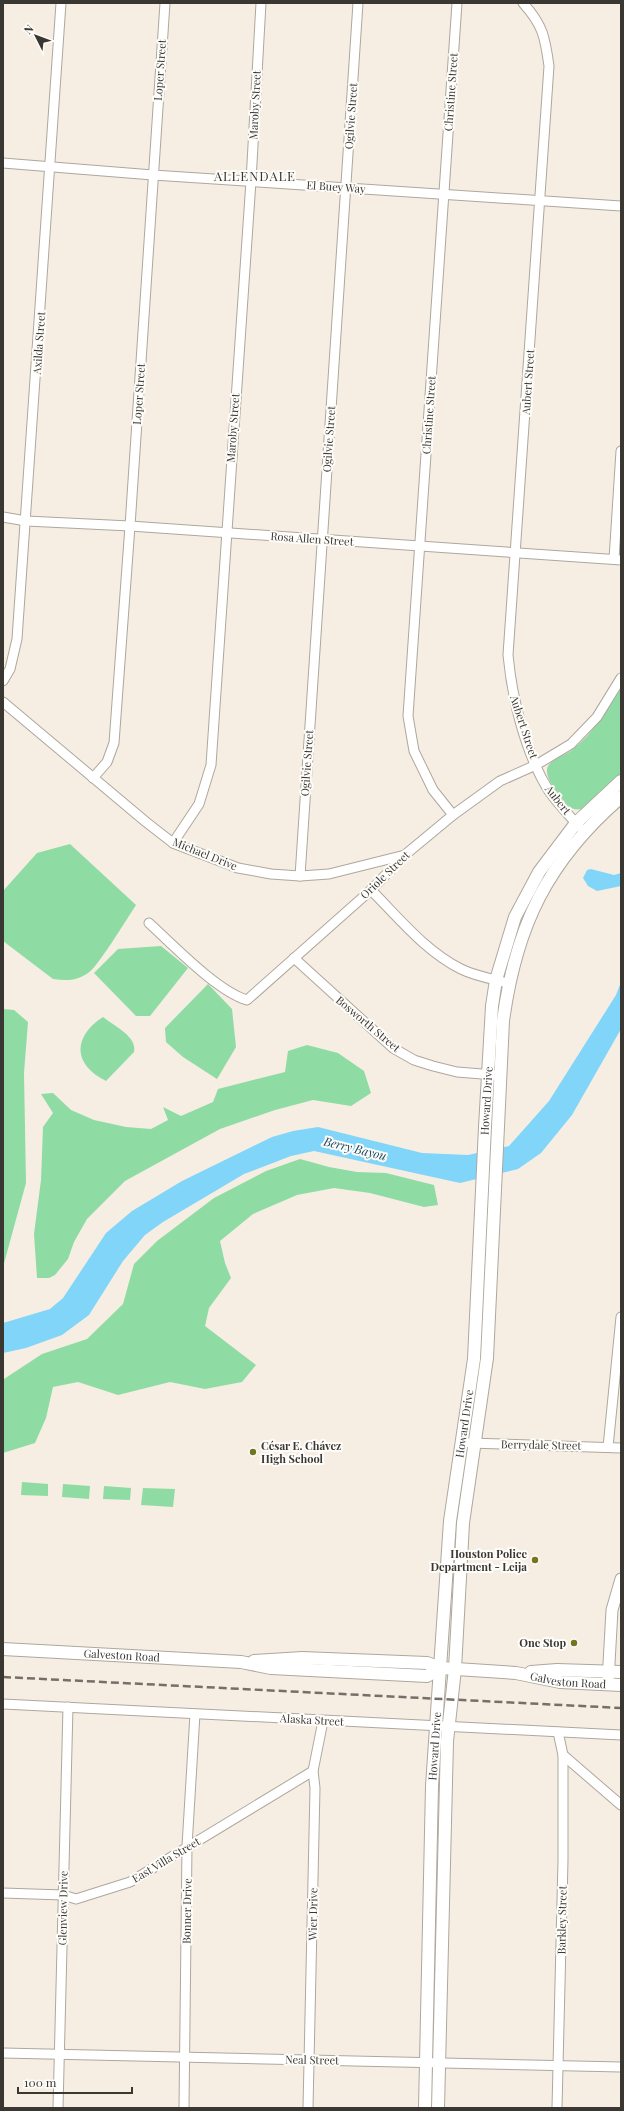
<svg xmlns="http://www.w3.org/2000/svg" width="624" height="2111" font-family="'Playfair Display',serif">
<rect width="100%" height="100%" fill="#f6eee3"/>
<g fill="#8edca3">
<path d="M 621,684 L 621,776 L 582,809 C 571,811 567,805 561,797 C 556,791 546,778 547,770 C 547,760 566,755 572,750 C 594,733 608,708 621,684 Z"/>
<path d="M 70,844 L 136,905 C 128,917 97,968 88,973 C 77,981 66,981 53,979 L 3,941 L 3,891 L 37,853 Z"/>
<path d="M 161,946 L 188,968 L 150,1016 L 136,1016 L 94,973 L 118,949 Z"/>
<path d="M 208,984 L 232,1009 L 236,1047 L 217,1079 L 183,1057 L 166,1042 L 165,1028 Z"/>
<path d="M 3,1009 L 14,1010 L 28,1022 L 24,1073 L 26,1183 L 3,1267 Z"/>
<path d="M 103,1017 C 113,1025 138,1037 134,1052 L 106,1081 C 73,1065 72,1037 103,1017 Z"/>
<path d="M 307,1045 L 338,1053 L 364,1071 L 371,1093 L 351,1106 L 313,1100 L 275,1110 L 220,1129 L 125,1181 L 87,1219 L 74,1242 L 68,1259 L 55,1275 L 49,1278 L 37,1278 L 34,1234 L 41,1180 L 43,1127 L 53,1113 L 41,1094 L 53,1093 L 71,1110 L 94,1120 L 126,1127 L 151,1129 L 168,1120 L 163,1107 L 181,1116 L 213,1102 L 218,1089 L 285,1072 L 288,1051 Z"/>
<path d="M 300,1159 L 329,1167 L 357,1172 L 386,1173 L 434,1185 L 438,1205 L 424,1207 L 370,1193 L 334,1188 L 297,1195 L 253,1214 L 220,1241 L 225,1263 L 231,1278 L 209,1308 L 205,1326 L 256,1365 L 242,1382 L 205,1389 L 170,1382 L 118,1395 L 78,1382 L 53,1387 L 46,1418 L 35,1443 L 3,1453 L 4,1379 L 42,1354 L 87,1339 L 123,1304 L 134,1264 L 157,1241 L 214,1198 L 266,1171 Z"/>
<path d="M 22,1482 L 48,1484 L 48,1496 L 21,1495 Z"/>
<path d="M 63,1484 L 90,1486 L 89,1499 L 62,1497 Z"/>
<path d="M 104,1486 L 131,1488 L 130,1500 L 103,1499 Z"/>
<path d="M 143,1488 L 175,1489 L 173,1507 L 141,1505 Z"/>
</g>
<g fill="#81d5f9">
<path d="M 591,869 L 614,875 L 621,873 L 621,886 L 597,891 L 588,886 L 583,878 L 587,870 Z"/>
<path d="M 621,982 L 621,1029 L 572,1115 L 541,1153 L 518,1169 L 460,1183 L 314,1151 L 291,1156 L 244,1174 L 163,1222 L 145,1235 L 123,1261 L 89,1315 L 62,1335 L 26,1348 L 3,1353 L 3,1323 L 50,1309 L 63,1298 L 106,1233 L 132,1211 L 182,1181 L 272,1137 L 293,1131 L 318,1127 L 422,1153 L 468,1155 L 509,1146 L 549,1101 L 616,995 Z"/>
</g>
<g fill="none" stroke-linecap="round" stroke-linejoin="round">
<defs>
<g id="minor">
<path d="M 523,3 C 543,25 545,37 549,66 L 508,655 C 512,698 525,753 549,791 C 559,806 573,819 585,833"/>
<path d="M 3,163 L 153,175 L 621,206"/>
<path d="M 3,517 L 26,521 L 130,526 L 621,560"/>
<path d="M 614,559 L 621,451"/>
<path d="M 3,681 L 10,669 L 17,639 L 61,3"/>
<path d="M 3,702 L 146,822 L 173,843 L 238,868 L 271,874 L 300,876 L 329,874 L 405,855"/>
<path d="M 93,778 L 107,762 L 114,743 L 130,526 L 165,3"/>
<path d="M 453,815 L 433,790 L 414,751 L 408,716 L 457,3"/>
<path d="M 173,843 L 199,804 L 211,765 L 251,181 L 261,3"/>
<path d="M 300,876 L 358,3"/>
<path d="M 371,890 C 398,917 425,951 461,969 C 475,976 493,979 508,983"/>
<path d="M 149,923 C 173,945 217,991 247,1000 L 371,890 L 406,854 L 453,815 L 500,781 L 536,765 L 571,744 L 597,717 L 621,678"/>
<path d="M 294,958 L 393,1048 L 414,1060 L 433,1066 L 457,1072 L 495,1075"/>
<path d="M 469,1443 L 621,1448"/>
<path d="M 608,1447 L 621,1317"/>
<path d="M 3,1704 L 621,1735"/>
<path d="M 563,1755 L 621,1805"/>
<path d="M 3,1893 L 63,1895 L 76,1899 L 130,1882 L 313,1771"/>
<path d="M 3,2053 L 621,2067"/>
<path d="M 58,2108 L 68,1707"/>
<path d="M 184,2108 L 187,1846 L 195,1714"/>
<path d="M 308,2108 L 315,1788 L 313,1771 L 323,1721"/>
<path d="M 557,2108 L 563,1860 L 563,1755 L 558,1732"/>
</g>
<path id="tertiary" d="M 608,1681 L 612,1610 L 621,1579"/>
<g id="secondary">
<path id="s1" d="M 3,1649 L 241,1662 L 271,1668 L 427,1676 L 441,1668"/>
<path id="s2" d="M 254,1661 L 302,1658 L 427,1663 L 441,1668 L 516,1673 L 560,1682 L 621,1685"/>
<path d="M 531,1672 L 557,1670 L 621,1672"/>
<path id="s3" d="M 425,2108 L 432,1786 L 450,1521 L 474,1359 L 485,1127 L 492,1006 L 496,980 L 515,917 L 539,872 L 576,823 L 621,781"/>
<path d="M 438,2108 L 447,1741 L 455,1669 L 463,1523 L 487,1358 L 503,1021 C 516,926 547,861 621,797"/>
</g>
</defs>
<use href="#minor" stroke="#aea79d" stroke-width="11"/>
<use href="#tertiary" stroke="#aea79d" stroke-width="13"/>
<use href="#secondary" stroke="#aea79d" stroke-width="14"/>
<use href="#minor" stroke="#fff" stroke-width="9"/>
<use href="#tertiary" stroke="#fff" stroke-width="11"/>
<use href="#secondary" stroke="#fff" stroke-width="12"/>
<path stroke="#747069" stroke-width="2.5" stroke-dasharray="8 4" stroke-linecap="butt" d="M 3,1677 L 621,1708"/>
</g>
<g fill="#717721" stroke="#fefdfa" stroke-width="1.5">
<circle cx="253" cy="1452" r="4"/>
<circle cx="535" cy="1560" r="4"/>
<circle cx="574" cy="1643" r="4"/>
</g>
<g text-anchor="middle" stroke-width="4" stroke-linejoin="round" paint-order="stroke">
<g font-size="11" fill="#3a3733" stroke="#fefdfa">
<text transform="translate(160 70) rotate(-86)" y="4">Loper Street</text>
<text transform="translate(451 92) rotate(-86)" y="4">Christine Street</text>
<text transform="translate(255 105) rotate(-87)" y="4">Maroby Street</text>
<text transform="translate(351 116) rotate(-86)" y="4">Ogilvie Street</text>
<text transform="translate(336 187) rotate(4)" y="4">El Buey Way</text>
<text transform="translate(39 343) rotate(-86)" y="4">Axilda Street</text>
<text transform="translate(528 382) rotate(-86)" y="4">Aubert Street</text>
<text transform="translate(139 394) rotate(-86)" y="4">Loper Street</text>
<text transform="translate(429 415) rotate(-86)" y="4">Christine Street</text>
<text transform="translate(233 428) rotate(-86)" y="4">Maroby Street</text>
<text transform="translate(329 439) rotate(-86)" y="4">Ogilvie Street</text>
<text transform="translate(312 539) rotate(4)" y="4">Rosa Allen Street</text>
<text transform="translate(524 727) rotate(72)" y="4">Aubert Street</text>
<text transform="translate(307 763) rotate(-86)" y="4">Ogilvie Street</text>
<text transform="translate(558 800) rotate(52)" y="4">Aubert</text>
<text transform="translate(205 854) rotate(22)" y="4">Michael Drive</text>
<text transform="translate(385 875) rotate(-44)" y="4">Oriole Street</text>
<text transform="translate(368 1024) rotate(40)" y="4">Bosworth Street</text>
<text dy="4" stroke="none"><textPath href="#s3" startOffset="1010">Howard Drive</textPath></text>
<text dy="4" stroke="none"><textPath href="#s3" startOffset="686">Howard Drive</textPath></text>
<text transform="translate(541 1445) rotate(1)" y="4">Berrydale Street</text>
<text dy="4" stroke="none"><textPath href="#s1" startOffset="119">Galveston Road</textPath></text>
<text dy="4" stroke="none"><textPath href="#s2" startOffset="316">Galveston Road</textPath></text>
<text transform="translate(312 1720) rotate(3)" y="4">Alaska Street</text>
<text dy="4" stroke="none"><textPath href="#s3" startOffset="362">Howard Drive</textPath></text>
<text transform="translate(166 1860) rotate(-31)" y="4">East Villa Street</text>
<text transform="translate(63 1908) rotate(-89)" y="4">Glenview Drive</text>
<text transform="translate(187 1911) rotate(-89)" y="4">Bonner Drive</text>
<text transform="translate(313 1914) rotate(-89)" y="4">Wier Drive</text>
<text transform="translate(562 1920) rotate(-89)" y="4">Barkley Street</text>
<text transform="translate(312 2060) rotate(1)" y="4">Neal Street</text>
</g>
<g font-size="11" font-weight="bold" fill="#3a3733" stroke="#fefdfa" text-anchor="end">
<text x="261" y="1450" text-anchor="start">César E. Chávez<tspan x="261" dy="13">High School</tspan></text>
<text x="527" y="1558">Houston Police<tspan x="527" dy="13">Department - Leija</tspan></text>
<text x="566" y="1647">One Stop</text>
</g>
<g font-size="12" font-style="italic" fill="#19495c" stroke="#fefdfa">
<text transform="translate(355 1149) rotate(14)" y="4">Berry Bayou</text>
</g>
<g font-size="13" letter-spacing="1" fill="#3a3733" stroke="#fefdfa">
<text x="255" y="181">ALLENDALE</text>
</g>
</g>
<rect width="624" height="2111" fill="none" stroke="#3a3733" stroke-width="8"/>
<g transform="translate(36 36) rotate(312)" stroke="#fefdfa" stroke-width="3" paint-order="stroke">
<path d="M0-3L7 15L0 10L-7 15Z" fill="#3a3733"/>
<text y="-6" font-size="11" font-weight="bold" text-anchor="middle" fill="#3a3733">N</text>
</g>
<path d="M18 2087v6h114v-6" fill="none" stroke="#3a3733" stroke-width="2"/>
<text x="24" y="2087" font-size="12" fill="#3a3733" stroke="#fefdfa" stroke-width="3" paint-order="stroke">100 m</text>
</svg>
